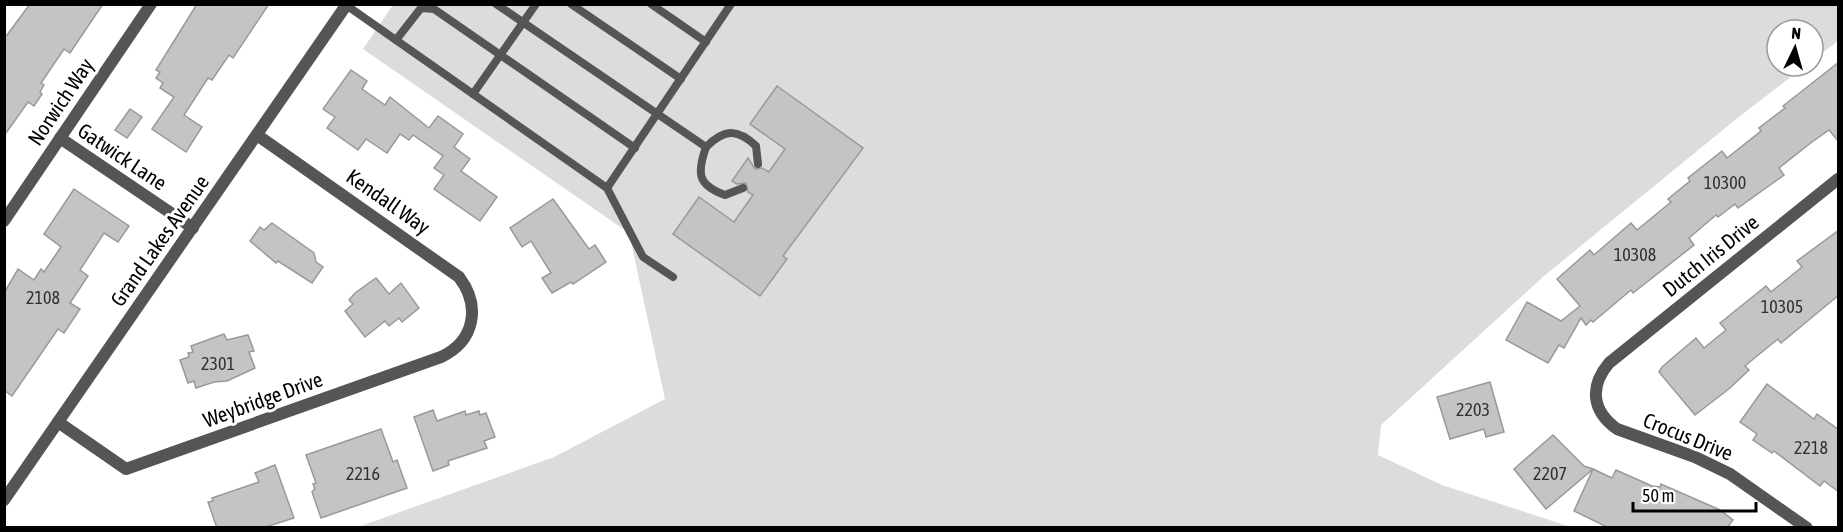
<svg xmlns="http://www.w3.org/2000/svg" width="1843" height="532" font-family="'Asap Condensed',sans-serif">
<rect width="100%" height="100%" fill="#fff"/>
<path fill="#dcdcdc" d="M 393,5 L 1838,5 L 1838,41 L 1813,60 L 1813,30 L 1777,30 L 1777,66 L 1805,66 L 1735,120 L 1544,276 L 1381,425 L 1378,455 L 1442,485 L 1571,527 L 355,528 L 554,457 L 665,399 L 629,233 L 363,49 Z"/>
<g fill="#c4c4c4" stroke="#999" stroke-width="1.5">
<path d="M 30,4 L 103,4 L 70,53 L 64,49 L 41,83 L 44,85 L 40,92 L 42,94 L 34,106 L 28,102 L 4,136 L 4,39 Z"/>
<path d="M 197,4 L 269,4 L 233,58 L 229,55 L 212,80 L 208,78 L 184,115 L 202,127 L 186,152 L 152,129 L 174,97 L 160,88 L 163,83 L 156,78 L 160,72 L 156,70 Z"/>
<path d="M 1839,62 L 1839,142 L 1829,130 L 1812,142 L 1779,168 L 1784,175 L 1738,208 L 1735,204 L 1718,217 L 1716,215 L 1689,238 L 1694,245 L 1633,293 L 1631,290 L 1593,322 L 1591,320 L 1586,325 L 1581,318 L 1564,348 L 1559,345 L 1548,363 L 1506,340 L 1527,302 L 1561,321 L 1580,306 L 1557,279 L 1590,250 L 1594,255 L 1631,223 L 1637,230 L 1671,202 L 1668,199 L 1690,181 L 1688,178 L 1722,151 L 1727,158 L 1761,131 L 1759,128 L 1785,108 L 1783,106 Z"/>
<path d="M 351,70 L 367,81 L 362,89 L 385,105 L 390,97 L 429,128 L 438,116 L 463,134 L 454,147 L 470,159 L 461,171 L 497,197 L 480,221 L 434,189 L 444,175 L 434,168 L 443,156 L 413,135 L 409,140 L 400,134 L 387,153 L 366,139 L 358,150 L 327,128 L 335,117 L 323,109 Z"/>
<path d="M 777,86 L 863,148 L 783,256 L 787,259 L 760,296 L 673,234 L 699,197 L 734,222 L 753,195 L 748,192 L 746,183 L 737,184 L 732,181 L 748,158 L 755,169 L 762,168 L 769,172 L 785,149 L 750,124 Z"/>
<path d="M 130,109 L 142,117 L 127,138 L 115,130 Z"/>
<path d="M 74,189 L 129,226 L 118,242 L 104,233 L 80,270 L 88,276 L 70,303 L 80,309 L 64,333 L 58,329 L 12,396 L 4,390 L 4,293 L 18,269 L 34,280 L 41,269 L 44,272 L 61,247 L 44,234 Z"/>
<path d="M 553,199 L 589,249 L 595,245 L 606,262 L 573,284 L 571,282 L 552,293 L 542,278 L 551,273 L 531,241 L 522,247 L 510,228 Z"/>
<path d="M 272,223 L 314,253 L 316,262 L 323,267 L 312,283 L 278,261 L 276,263 L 250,241 L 260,227 L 264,230 Z"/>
<path d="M 1839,230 L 1839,295 L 1781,343 L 1778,339 L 1757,356 L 1745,366 L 1749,370 L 1730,388 L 1695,415 L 1659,372 L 1662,367 L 1696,338 L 1704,348 L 1726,330 L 1720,323 L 1766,286 L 1771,292 L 1802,267 L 1797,261 Z"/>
<path d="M 376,278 L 389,294 L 401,283 L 419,308 L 402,322 L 399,318 L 389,326 L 385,321 L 365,337 L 345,311 L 353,304 L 349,300 L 355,293 Z"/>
<path d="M 224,334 L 227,340 L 248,335 L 254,351 L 249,352 L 255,368 L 227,381 L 214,382 L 196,388 L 194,381 L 188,383 L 180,360 L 189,357 L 188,353 L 193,352 L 191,346 Z"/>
<path d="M 1490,382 L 1504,432 L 1486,437 L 1484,429 L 1450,439 L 1437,397 Z"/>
<path d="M 1767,384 L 1814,419 L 1817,414 L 1839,430 L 1839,492 L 1824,481 L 1820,486 L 1774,451 L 1772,453 L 1753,440 L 1757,434 L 1740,422 Z"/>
<path d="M 433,410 L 437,421 L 465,411 L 466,415 L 479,411 L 480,415 L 486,413 L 495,437 L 484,441 L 487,448 L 448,461 L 449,465 L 433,471 L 414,417 Z"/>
<path d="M 381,429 L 393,462 L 397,460 L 407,488 L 321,518 L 312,492 L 315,489 L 313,484 L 316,483 L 306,455 Z"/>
<path d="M 1553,435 L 1584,466 L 1593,469 L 1546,509 L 1514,469 Z"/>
<path d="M 275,465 L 294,518 L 262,528 L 217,528 L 208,502 L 213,501 L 212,498 L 259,482 L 255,473 Z"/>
<path d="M 1593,469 L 1612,478 L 1616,470 L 1652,486 L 1660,487 L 1661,484 L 1720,510 L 1733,520 L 1727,528 L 1609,528 L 1574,511 Z"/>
</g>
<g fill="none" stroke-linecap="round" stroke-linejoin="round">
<g stroke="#555" stroke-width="8">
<path d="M 496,4 L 706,147 C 724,129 737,128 756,146 L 758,164"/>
<path d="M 571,4 L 681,79"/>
<path d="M 651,4 L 706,42"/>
<path d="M 346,5 L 473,94 L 536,4"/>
<path d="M 396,40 L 421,8 L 434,9 L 635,148"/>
<path d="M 473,94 L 607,188 L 731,4"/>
<path d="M 706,147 C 697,173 697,185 725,195 L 743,188"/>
<path d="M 607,188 L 643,257 L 673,277"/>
</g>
<g stroke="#555" stroke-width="12">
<path d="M 60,138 L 193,228"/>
<path d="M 4,221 L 151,4"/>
<path d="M 58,422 L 126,469 L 441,357 C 475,341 481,306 459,277 L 257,135"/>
<path d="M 1807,528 L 1730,474 L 1695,457 L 1617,429 C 1592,411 1589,387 1609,363 L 1838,179"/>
</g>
<path stroke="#555" stroke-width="12" d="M 4,500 L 347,4"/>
</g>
<g text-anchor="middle" stroke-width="6" stroke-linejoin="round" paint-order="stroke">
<g font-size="18" fill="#313131">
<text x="1725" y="189">10300</text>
<text x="1635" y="261">10308</text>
<text x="43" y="304">2108</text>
<text x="1782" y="313">10305</text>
<text x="218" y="370">2301</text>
<text x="1473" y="416">2203</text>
<text x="1811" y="454">2218</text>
<text x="363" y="480">2216</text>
<text x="1550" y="480">2207</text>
</g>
<g font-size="21" fill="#000" stroke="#fff">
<text transform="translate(61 102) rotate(-56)" y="7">Norwich Way</text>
<text transform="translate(122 157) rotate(34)" y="7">Gatwick Lane</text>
<text transform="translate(388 202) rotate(35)" y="7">Kendall Way</text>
<text transform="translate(160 241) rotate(-55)" y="7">Grand Lakes Avenue</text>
<text transform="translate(1711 256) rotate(-39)" y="7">Dutch Iris Drive</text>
<text transform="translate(263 400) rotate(-20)" y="7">Weybridge Drive</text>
<text transform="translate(1688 437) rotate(22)" y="7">Crocus Drive</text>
</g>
</g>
<rect width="1843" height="532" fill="none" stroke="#000000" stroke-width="12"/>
<g transform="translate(1795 48) rotate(5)"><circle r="28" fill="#ffffff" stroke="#999999" stroke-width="1.5"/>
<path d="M0-4.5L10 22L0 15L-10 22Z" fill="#000000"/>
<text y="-9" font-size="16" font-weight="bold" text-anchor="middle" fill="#000000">N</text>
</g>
<path d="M1633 502v9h123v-9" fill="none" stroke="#000000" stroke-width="3"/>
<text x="1642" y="502" font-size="18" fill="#000000" stroke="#ffffff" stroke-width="4.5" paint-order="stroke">50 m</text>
</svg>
